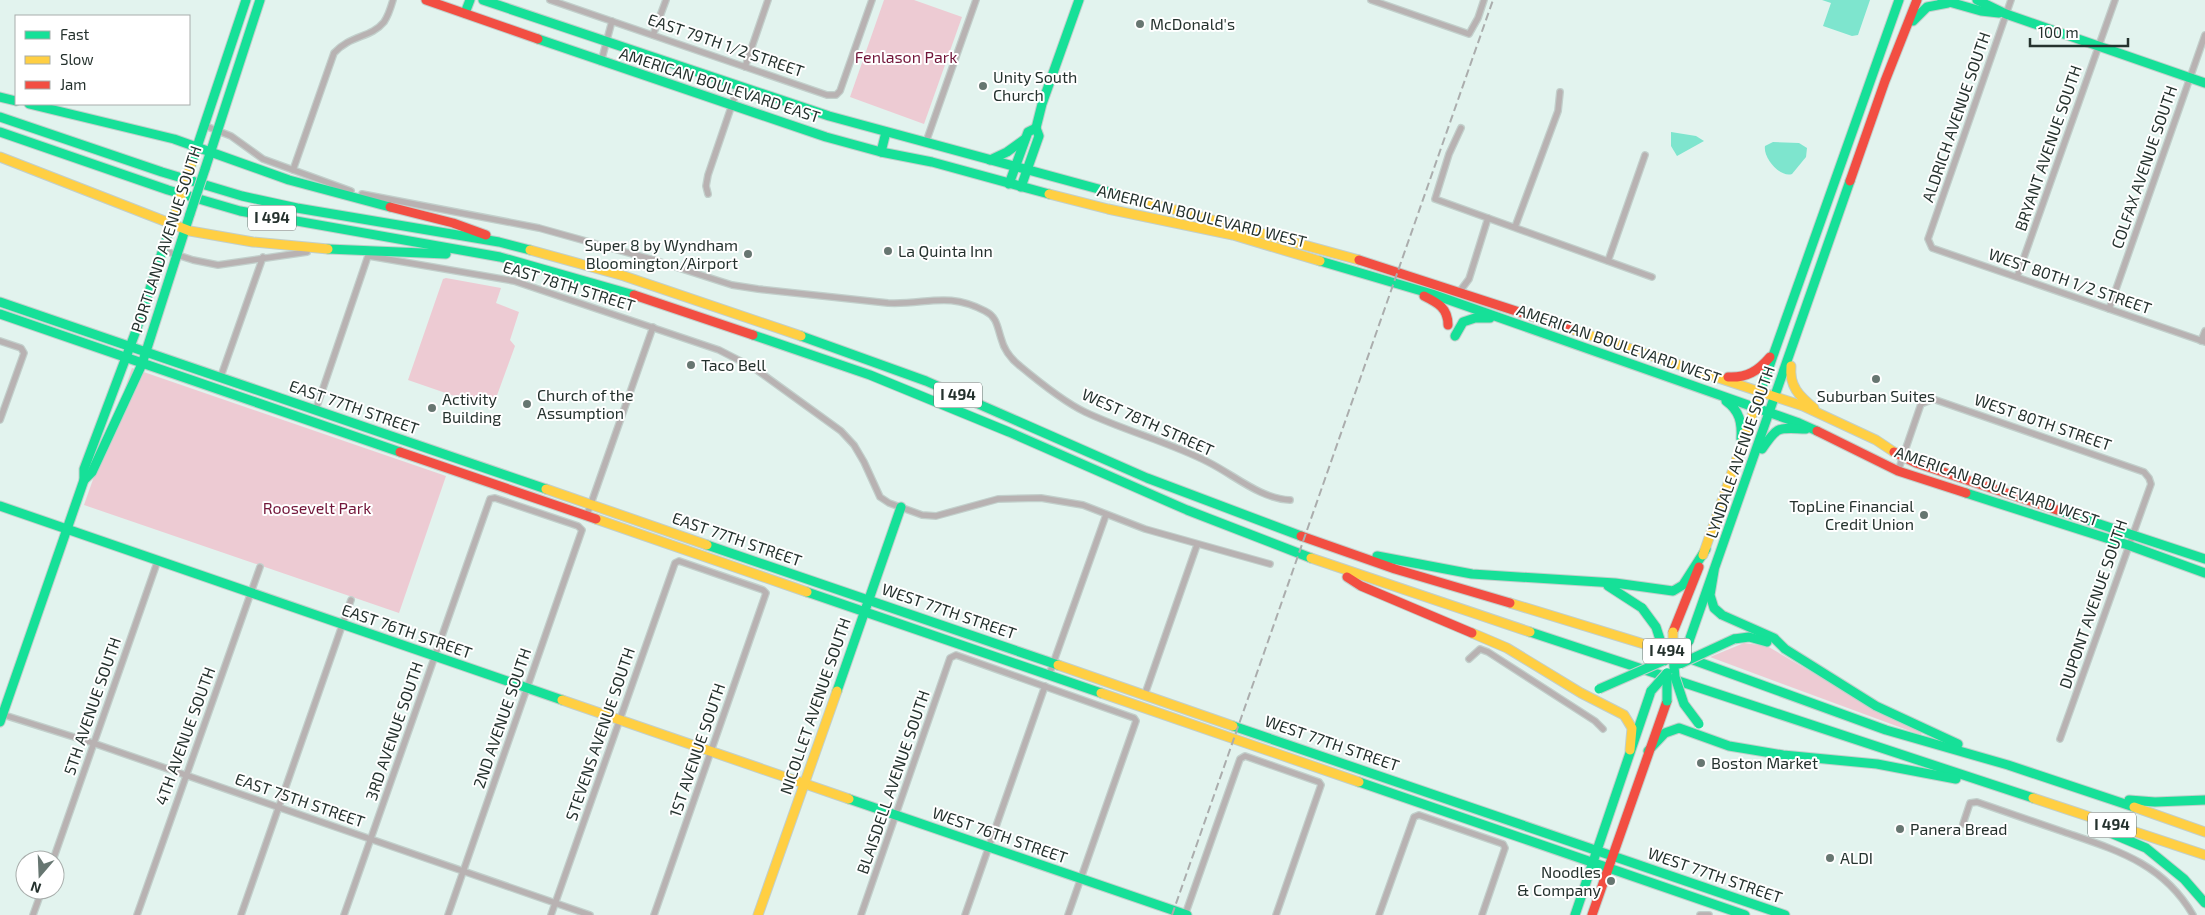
<svg xmlns="http://www.w3.org/2000/svg" width="2205" height="915" font-family="'Exo 2',sans-serif">
<rect width="100%" height="100%" fill="#e2f3ee"/>
<g fill="#edcbd3">
<path d="M 884,0 L 914,0 L 962,17 L 924,124 L 850,97 Z"/>
<path d="M 446,278 L 501,288 L 496,303 L 519,312 L 510,340 L 515,346 L 492,409 L 408,380 L 443,279 Z"/>
<path d="M 132,368 L 446,476 L 399,613 L 84,505 Z"/>
<path d="M 1744,643 L 1767,646 L 1889,717 L 1922,732 L 1921,735 L 1710,657 Z"/>
</g>
<g fill="#7ee5ce">
<path d="M 1822,0 L 1870,0 L 1858,35 L 1852,36 L 1823,26 L 1831,3 Z"/>
<path d="M 1671,132 L 1696,136 L 1704,141 L 1677,156 L 1671,146 Z"/>
<path d="M 1773,142 L 1799,143 L 1807,148 L 1806,157 L 1792,174 C 1780,178 1763,158 1765,146 Z"/>
</g>
<g fill="none" stroke-linecap="round" stroke-linejoin="round">
<defs>
<g id="street">
<path d="M 550,0 L 827,95 L 836,95 L 840,91 L 872,0"/>
<path d="M 1371,0 L 1469,34 L 1478,18 L 1484,0"/>
<path d="M 2011,0 L 1928,239 L 1932,248 L 2205,342"/>
<path d="M 653,35 L 666,0"/>
<path d="M 601,62 L 612,21"/>
<path d="M 745,67 L 768,0"/>
<path d="M 203,125 L 231,136 L 263,159 L 351,191"/>
<path d="M 1461,128 L 1449,154 L 1435,199 L 1652,277"/>
<path d="M 926,142 L 976,0"/>
<path d="M 293,170 L 334,53 C 350,35 371,38 384,22 C 388,16 391,7 393,0"/>
<path d="M 362,194 L 539,228 L 654,260 L 732,285 L 758,289 L 888,303 C 926,305 947,291 985,311 C 997,317 997,326 1001,338 C 1004,350 1011,359 1020,366 C 1038,381 1064,402 1085,412 C 1125,431 1169,442 1208,462 C 1234,475 1261,499 1290,500"/>
<path d="M 708,194 L 706,186 L 708,175 L 738,87"/>
<path d="M 1515,227 L 1558,111 L 1560,92"/>
<path d="M 162,250 L 193,260 L 218,265 L 307,252"/>
<path d="M 369,256 L 514,281 L 719,350 L 754,368 L 841,431 L 854,445 L 864,462 L 880,497 L 889,503 L 922,515 L 936,516 L 998,499 L 1041,498 L 1083,505 L 1145,529 L 1270,564"/>
<path d="M 1608,261 L 1645,155"/>
<path d="M 2017,277 L 2115,0"/>
<path d="M 1460,291 L 1469,279 L 1488,218"/>
<path d="M 2109,309 L 2205,35"/>
<path d="M 0,341 L 21,348 L 24,353 L 0,420"/>
<path d="M 2201,341 L 2205,331"/>
<path d="M 221,376 L 263,257"/>
<path d="M 316,409 L 368,256"/>
<path d="M 1898,471 L 1921,404 L 1933,399 L 2144,472 L 2149,478 L 2151,484 L 2060,739"/>
<path d="M 587,515 L 653,327"/>
<path d="M 1469,659 L 1480,649 L 1488,652 L 1595,721 L 1603,729"/>
<path d="M 1049,675 L 1106,515"/>
<path d="M 1145,694 L 1197,545"/>
<path d="M 1,714 L 93,743 L 590,915"/>
<path d="M 1963,824 L 1970,803 L 1977,802 C 2006,812 2035,822 2064,832 C 2116,850 2163,863 2193,915"/>
<path d="M 53,860 L 158,560"/>
<path d="M 33,915 L 42,890"/>
<path d="M 137,915 L 260,567"/>
<path d="M 241,915 L 351,600"/>
<path d="M 344,915 L 490,499 L 495,498 L 578,526 L 582,530 L 448,915"/>
<path d="M 551,915 L 675,563 L 679,561 L 763,590 L 766,593 L 654,915"/>
<path d="M 861,915 L 950,658 L 956,655 L 1134,718 L 1136,721 L 1068,915"/>
<path d="M 965,915 L 1045,686"/>
<path d="M 1185,915 L 1240,759 L 1245,756 L 1319,782 L 1321,785 L 1276,915"/>
<path d="M 1379,915 L 1414,817 L 1419,815 L 1503,844 L 1505,848 L 1482,915"/>
<path d="M 1700,915 L 1709,915"/>
</g>
<g id="fast">
<path d="M 483,0 L 829,116 L 1139,200"/>
<path d="M 1942,0 L 1981,11 L 1999,13"/>
<path d="M 1977,0 L 2006,14 L 2205,83"/>
<path d="M 465,13 L 470,0"/>
<path d="M 1913,21 L 1927,7 L 1948,3"/>
<path d="M 538,39 L 826,137 L 881,152 L 932,162 L 1049,194"/>
<path d="M 0,97 L 16,101"/>
<path d="M 29,104 L 174,139 L 289,180 L 390,207"/>
<path d="M 0,117 L 162,172 L 242,196 L 297,208 L 499,242 L 530,250"/>
<path d="M 0,132 L 168,190 L 240,211 L 500,257 L 634,295"/>
<path d="M 881,152 L 886,132"/>
<path d="M 990,160 L 1007,152 L 1025,139"/>
<path d="M 191,165 L 246,0"/>
<path d="M 205,169 L 260,0"/>
<path d="M 1009,184 L 1028,132 L 1036,128"/>
<path d="M 1021,187 L 1039,136 L 1036,128 L 1042,104 L 1079,0"/>
<path d="M 328,249 L 446,254"/>
<path d="M 1320,261 L 1432,294 L 1799,423 L 1817,431"/>
<path d="M 0,302 L 546,489"/>
<path d="M 0,314 L 400,452"/>
<path d="M 753,335 L 870,375 L 1009,432 L 1187,510 L 1311,558"/>
<path d="M 801,336 L 926,381 L 1147,478 L 1301,536"/>
<path d="M 1455,336 L 1463,322 L 1475,318 L 1490,318"/>
<path d="M 1758,398 L 1899,0"/>
<path d="M 1726,401 C 1740,411 1742,423 1741,439"/>
<path d="M 1762,449 C 1778,425 1778,428 1806,429"/>
<path d="M 84,480 L 92,472 L 142,364 L 190,214"/>
<path d="M 1966,493 L 2128,545 L 2205,573"/>
<path d="M 0,506 L 562,700"/>
<path d="M 2057,510 L 2205,559"/>
<path d="M 707,545 L 1058,665"/>
<path d="M 1377,556 L 1472,574 L 1615,583 L 1673,591 L 1683,585 L 1706,549"/>
<path d="M 1714,571 L 1710,595 L 1714,608 L 1722,615 L 1774,638 L 1785,649 L 1876,706 L 1958,744"/>
<path d="M 1608,586 L 1642,608"/>
<path d="M 807,592 L 1101,693"/>
<path d="M 1530,632 L 2033,798"/>
<path d="M 1734,639 L 1749,637 L 1767,642"/>
<path d="M 1689,641 L 1850,181"/>
<path d="M 1685,657 L 1886,730 L 2008,765 L 2134,807"/>
<path d="M 1664,661 L 1673,656 L 1675,677"/>
<path d="M 837,691 L 901,507"/>
<path d="M 0,722 L 84,480 L 84,469 L 137,328 L 176,210"/>
<path d="M 1233,726 L 1785,915"/>
<path d="M 1648,751 L 1665,733 L 1679,728 L 1729,746 L 1783,755 L 1877,764 L 1956,779"/>
<path d="M 1359,782 L 1745,915"/>
<path d="M 849,799 L 1187,915"/>
<path d="M 2129,800 L 2155,802 L 2205,800"/>
<path d="M 2094,826 L 2146,848 L 2184,879 L 2205,903"/>
<path d="M 1575,915 L 1651,691"/>
</g>
<g id="slow">
<path d="M 0,157 L 190,231 L 253,242 L 328,249"/>
<path d="M 1049,194 L 1108,209 L 1233,235 L 1320,261"/>
<path d="M 1139,200 L 1359,260"/>
<path d="M 530,250 L 624,276 L 801,336"/>
<path d="M 1571,329 L 1803,406 L 1876,440 L 1894,452"/>
<path d="M 1791,366 C 1789,386 1799,396 1814,408"/>
<path d="M 546,489 L 707,545"/>
<path d="M 596,519 L 807,592"/>
<path d="M 1703,555 L 1758,398"/>
<path d="M 1311,558 L 1530,632"/>
<path d="M 1510,603 L 1670,652"/>
<path d="M 1472,633 L 1507,648 L 1581,693 L 1624,715 L 1632,728 L 1630,750"/>
<path d="M 1058,665 L 1233,726"/>
<path d="M 1101,693 L 1359,782"/>
<path d="M 562,700 L 849,799"/>
<path d="M 2033,798 L 2205,855"/>
<path d="M 2134,807 L 2205,832"/>
<path d="M 758,915 L 837,691"/>
</g>
<g id="jam">
<path d="M 426,0 L 538,39"/>
<path d="M 1850,181 L 1885,81 L 1917,0"/>
<path d="M 390,207 L 453,223 L 486,235"/>
<path d="M 1359,260 L 1571,329"/>
<path d="M 634,295 L 753,335"/>
<path d="M 1424,296 C 1438,303 1448,308 1448,325"/>
<path d="M 1728,377 C 1747,378 1758,371 1770,357"/>
<path d="M 1817,431 L 1898,471 L 1966,493"/>
<path d="M 400,452 L 596,519"/>
<path d="M 1894,452 L 1916,463 L 2057,510"/>
<path d="M 1301,536 L 1395,569 L 1510,603"/>
<path d="M 1347,577 L 1361,586 L 1472,633"/>
<path d="M 1673,632 L 1699,567"/>
<path d="M 1592,915 L 1667,701"/>
</g>
</defs>
<use href="#street" stroke="#c2cfcb" stroke-width="8"/>
<use href="#fast" stroke="#c2cfcb" stroke-width="11"/>
<use href="#slow" stroke="#c2cfcb" stroke-width="11"/>
<use href="#jam" stroke="#c2cfcb" stroke-width="11"/>
<use href="#street" stroke="#b8b2b2" stroke-width="5.5"/>
<use href="#fast" stroke="#16e098" stroke-width="9"/>
<use href="#slow" stroke="#ffcf43" stroke-width="9"/>
<use href="#jam" stroke="#f24e42" stroke-width="9"/>
<path stroke="#abadad" stroke-width="2" stroke-dasharray="8 4" stroke-linecap="butt" d="M 1172,915 L 1493,0"/>
<defs>
<g id="fast-bridge">
<path d="M 190,214 L 205,169"/>
<path d="M 1642,608 L 1656,627 L 1665,655"/>
<path d="M 1673,656 L 1689,641"/>
<path d="M 1680,664 L 1734,639"/>
<path d="M 1667,673 L 1667,701"/>
<path d="M 1675,677 L 1684,704 L 1699,724"/>
<path d="M 1599,689 L 1663,661"/>
<path d="M 1651,691 L 1667,673"/>
</g>
<g id="slow-bridge">
<path d="M 176,210 L 191,165"/>
<path d="M 1673,632 L 1673,656"/>
</g>
</defs>
<use href="#fast-bridge" stroke="#c2cfcb" stroke-width="11" stroke-linecap="butt"/>
<use href="#slow-bridge" stroke="#c2cfcb" stroke-width="11" stroke-linecap="butt"/>
<use href="#fast-bridge" stroke="#16e098" stroke-width="9"/>
<use href="#slow-bridge" stroke="#ffcf43" stroke-width="9"/>
</g>
<g fill="#677671" stroke="#fff" stroke-width="2">
<circle cx="1140" cy="24" r="5"/>
<circle cx="983" cy="86" r="5"/>
<circle cx="888" cy="251" r="5"/>
<circle cx="748" cy="254" r="5"/>
<circle cx="691" cy="365" r="5"/>
<circle cx="1876" cy="379" r="5"/>
<circle cx="527" cy="404" r="5"/>
<circle cx="432" cy="408" r="5"/>
<circle cx="1924" cy="515" r="5"/>
<circle cx="1701" cy="763" r="5"/>
<circle cx="1900" cy="829" r="5"/>
<circle cx="1830" cy="858" r="5"/>
<circle cx="1611" cy="881" r="5"/>
</g>
<g text-anchor="middle" stroke-width="4" stroke-linejoin="round" paint-order="stroke">
<g fill="#fff" stroke="#66706d" stroke-width="1">
<rect x="248" y="205.5" width="48" height="25" rx="4"/>
<rect x="934" y="382.5" width="48" height="25" rx="4"/>
<rect x="1643" y="638.5" width="48" height="25" rx="4"/>
<rect x="2088" y="812.5" width="48" height="25" rx="4"/>
</g>
<g font-size="15" font-weight="bold" fill="#25322e">
<text x="272" y="223">I 494</text>
<text x="958" y="400">I 494</text>
<text x="1667" y="656">I 494</text>
<text x="2112" y="830">I 494</text>
</g>
<g font-size="16" fill="#25322e" stroke="#fff" text-anchor="start">
<text x="1150" y="30">McDonald's</text>
<text x="993" y="83">Unity South<tspan x="993" dy="18">Church</tspan></text>
<text x="738" y="251" text-anchor="end">Super 8 by Wyndham<tspan x="738" dy="18">Bloomington/Airport</tspan></text>
<text x="898" y="257">La Quinta Inn</text>
<text x="701" y="371">Taco Bell</text>
<text x="537" y="401">Church of the<tspan x="537" dy="18">Assumption</tspan></text>
<text x="1876" y="402" text-anchor="middle">Suburban Suites</text>
<text x="442" y="405">Activity<tspan x="442" dy="18">Building</tspan></text>
<text x="1914" y="512" text-anchor="end">TopLine Financial<tspan x="1914" dy="18">Credit Union</tspan></text>
<text x="1711" y="769">Boston Market</text>
<text x="1910" y="835">Panera Bread</text>
<text x="1840" y="864">ALDI</text>
<text x="1601" y="878" text-anchor="end">Noodles<tspan x="1601" dy="18">&amp; Company</tspan></text>
</g>
<g font-size="16" fill="#25322e" stroke="#fff">
<text transform="translate(726 45) rotate(19)" y="6">EAST 79TH 1/2 STREET</text>
<text transform="translate(720 85) rotate(18)" y="6">AMERICAN BOULEVARD EAST</text>
<text transform="translate(1956 117) rotate(-71)" y="6">ALDRICH AVENUE SOUTH</text>
<text transform="translate(2048 148) rotate(-71)" y="6">BRYANT AVENUE SOUTH</text>
<text transform="translate(2144 167) rotate(-71)" y="6">COLFAX AVENUE SOUTH</text>
<text transform="translate(1202 216) rotate(14)" y="6">AMERICAN BOULEVARD WEST</text>
<text transform="translate(166 239) rotate(-72)" y="6">PORTLAND AVENUE SOUTH</text>
<text transform="translate(2070 281) rotate(19)" y="6">WEST 80TH 1/2 STREET</text>
<text transform="translate(569 286) rotate(17)" y="6">EAST 78TH STREET</text>
<text transform="translate(1619 344) rotate(19)" y="6">AMERICAN BOULEVARD WEST</text>
<text transform="translate(354 407) rotate(19)" y="6">EAST 77TH STREET</text>
<text transform="translate(1148 422) rotate(24)" y="6">WEST 78TH STREET</text>
<text transform="translate(2043 422) rotate(19)" y="6">WEST 80TH STREET</text>
<text transform="translate(1740 452) rotate(-71)" y="6">LYNDALE AVENUE SOUTH</text>
<text transform="translate(1997 486) rotate(19)" y="6">AMERICAN BOULEVARD WEST</text>
<text transform="translate(737 539) rotate(19)" y="6">EAST 77TH STREET</text>
<text transform="translate(2093 604) rotate(-71)" y="6">DUPONT AVENUE SOUTH</text>
<text transform="translate(949 611) rotate(19)" y="6">WEST 77TH STREET</text>
<text transform="translate(407 631) rotate(19)" y="6">EAST 76TH STREET</text>
<text transform="translate(92 706) rotate(-71)" y="6">5TH AVENUE SOUTH</text>
<text transform="translate(815 706) rotate(-71)" y="6">NICOLLET AVENUE SOUTH</text>
<text transform="translate(502 718) rotate(-71)" y="6">2ND AVENUE SOUTH</text>
<text transform="translate(394 731) rotate(-71)" y="6">3RD AVENUE SOUTH</text>
<text transform="translate(600 734) rotate(-71)" y="6">STEVENS AVENUE SOUTH</text>
<text transform="translate(185 736) rotate(-70)" y="6">4TH AVENUE SOUTH</text>
<text transform="translate(1332 743) rotate(19)" y="6">WEST 77TH STREET</text>
<text transform="translate(697 750) rotate(-71)" y="6">1ST AVENUE SOUTH</text>
<text transform="translate(893 782) rotate(-71)" y="6">BLAISDELL AVENUE SOUTH</text>
<text transform="translate(300 800) rotate(19)" y="6">EAST 75TH STREET</text>
<text transform="translate(1000 835) rotate(19)" y="6">WEST 76TH STREET</text>
<text transform="translate(1715 875) rotate(19)" y="6">WEST 77TH STREET</text>
</g>
<g font-size="16" fill="#72173a" stroke="#fff">
<text x="906" y="63">Fenlason Park</text>
<text x="317" y="514">Roosevelt Park</text>
</g>
</g>
<rect x="15" y="15" width="175" height="90" fill="#ffffff" stroke="#a8adab"/>
<rect x="25" y="31" width="25" height="8" fill="#16e098" stroke="#a8adab"/>
<text x="60" y="40" font-size="15" fill="#25322e">Fast</text>
<rect x="25" y="56" width="25" height="8" fill="#ffcf43" stroke="#a8adab"/>
<text x="60" y="65" font-size="15" fill="#25322e">Slow</text>
<rect x="25" y="81" width="25" height="8" fill="#f24e42" stroke="#a8adab"/>
<text x="60" y="90" font-size="15" fill="#25322e">Jam</text>
<g transform="translate(40 875) rotate(199)"><circle r="24" fill="#ffffff" stroke="#a8adab"/>
<path d="M0-4L9 19L0 12L-9 19Z" fill="#677671"/>
<text y="-8" font-size="14" font-weight="bold" text-anchor="middle" fill="#25322e">N</text>
</g>
<path d="M2030 38v8h98v-8" fill="none" stroke="#25322e" stroke-width="2.5"/>
<text x="2038" y="38" font-size="15" fill="#25322e" stroke="#ffffff" stroke-width="4" paint-order="stroke">100 m</text>
</svg>
